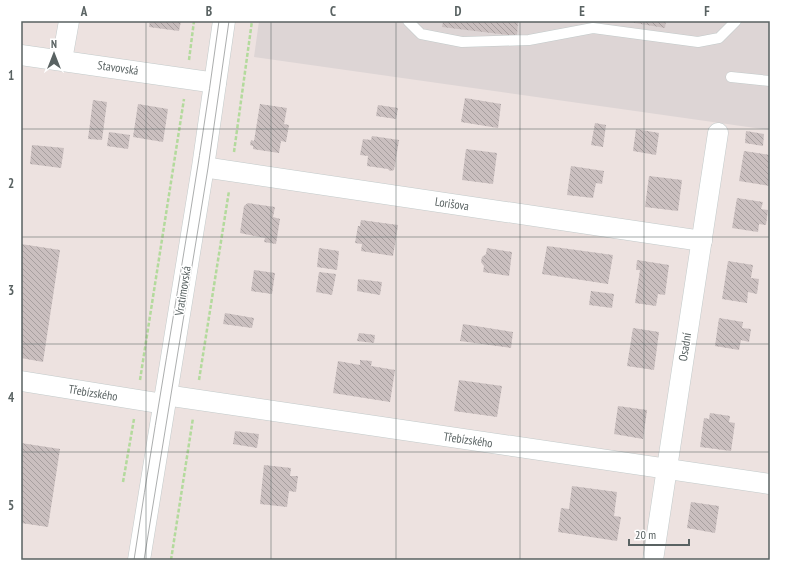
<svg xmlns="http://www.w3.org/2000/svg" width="791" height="581" font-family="'PT Sans Narrow',sans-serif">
<defs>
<pattern id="building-back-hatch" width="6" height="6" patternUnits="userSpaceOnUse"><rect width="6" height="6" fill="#cabfbf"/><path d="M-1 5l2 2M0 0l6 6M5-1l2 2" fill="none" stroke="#a79f9f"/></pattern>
</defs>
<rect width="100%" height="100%" fill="#ede2e0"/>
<path fill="#ddd5d5" d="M 259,21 L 770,21 L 770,130 L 254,57 Z"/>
<g fill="url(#building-back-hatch)">
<path d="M 150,21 L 181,21 L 179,31 L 149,27 Z"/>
<path d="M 443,21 L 518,21 L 517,36 L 442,27 Z"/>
<path d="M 623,21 L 666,21 L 665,28 Z"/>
<path d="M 465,98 L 501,104 L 498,128 L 461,122 Z"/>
<path d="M 93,100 L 107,102 L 102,140 L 88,139 Z"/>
<path d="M 138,104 L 168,109 L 163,142 L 133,137 Z"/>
<path d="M 260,104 L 287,108 L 284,124 L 289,125 L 286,142 L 281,141 L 279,153 L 253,149 L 253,146 L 250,145 L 251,140 L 254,141 Z"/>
<path d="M 378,105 L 398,108 L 396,119 L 376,116 Z"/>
<path d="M 595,123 L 606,125 L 603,147 L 591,145 Z"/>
<path d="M 636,129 L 659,133 L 656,155 L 633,151 Z"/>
<path d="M 746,131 L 764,134 L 763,146 L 745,143 Z"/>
<path d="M 109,132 L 130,135 L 128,149 L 107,146 Z"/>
<path d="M 372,136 L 399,140 L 394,170 L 390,171 L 388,169 L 367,166 L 368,156 L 360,155 L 363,139 L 371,140 Z"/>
<path d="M 32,145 L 64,148 L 61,168 L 30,164 Z"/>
<path d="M 466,149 L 497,153 L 493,184 L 462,180 Z"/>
<path d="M 744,151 L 770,155 L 770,186 L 739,181 Z"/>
<path d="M 571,166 L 604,171 L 602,184 L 596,183 L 593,198 L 567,195 Z"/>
<path d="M 649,176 L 682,180 L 678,211 L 645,207 Z"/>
<path d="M 737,198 L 763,202 L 761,209 L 768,210 L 766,225 L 759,224 L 758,232 L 732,228 Z"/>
<path d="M 248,203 L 275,207 L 273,217 L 280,219 L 276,244 L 264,242 L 265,238 L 240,233 L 244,206 Z"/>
<path d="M 361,220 L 398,225 L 393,256 L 361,251 L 362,244 L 355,243 L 358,226 L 360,226 Z"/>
<path d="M 21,244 L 60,250 L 43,362 L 21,358 Z"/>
<path d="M 547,246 L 613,255 L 608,284 L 542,274 Z"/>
<path d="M 319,248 L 339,251 L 337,270 L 317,267 Z"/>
<path d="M 487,248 L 512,252 L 509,276 L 483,272 L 484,266 L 481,262 L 482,257 L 486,254 Z"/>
<path d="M 637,260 L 669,265 L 665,295 L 658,294 L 656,306 L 635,303 L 640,270 L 636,270 Z"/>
<path d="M 728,261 L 753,265 L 751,278 L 759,279 L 757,294 L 748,292 L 747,303 L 722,299 Z"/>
<path d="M 254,270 L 275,273 L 272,294 L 251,291 Z"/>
<path d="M 319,272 L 336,274 L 332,295 L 316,292 Z"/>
<path d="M 358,279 L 382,282 L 380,295 L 357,291 Z"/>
<path d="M 591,291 L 614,294 L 612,308 L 589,305 Z"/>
<path d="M 225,313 L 254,318 L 252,328 L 223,324 Z"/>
<path d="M 719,318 L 743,322 L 742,328 L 751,329 L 749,342 L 741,340 L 739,350 L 715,346 Z"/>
<path d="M 463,324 L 513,332 L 511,348 L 460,341 Z"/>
<path d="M 633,328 L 659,332 L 654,370 L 627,366 Z"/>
<path d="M 359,333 L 375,335 L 374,343 L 357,341 Z"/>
<path d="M 360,360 L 372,361 L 371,366 L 395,370 L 390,402 L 333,393 L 338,361 L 360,365 Z"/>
<path d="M 459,380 L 502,386 L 497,417 L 454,411 Z"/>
<path d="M 618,406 L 647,410 L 643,439 L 614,434 Z"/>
<path d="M 710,413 L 730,416 L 729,422 L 735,423 L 731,451 L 700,447 L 704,418 L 709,419 Z"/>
<path d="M 235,431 L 259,434 L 257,448 L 233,444 Z"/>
<path d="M 21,443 L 60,449 L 48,527 L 21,523 Z"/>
<path d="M 264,465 L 291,468 L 290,476 L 298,476 L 296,492 L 289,491 L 287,507 L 260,504 Z"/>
<path d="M 572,486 L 617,492 L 614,516 L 621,517 L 617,541 L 558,532 L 561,508 L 569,509 Z"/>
<path d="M 691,502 L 719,506 L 715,533 L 687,528 Z"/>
</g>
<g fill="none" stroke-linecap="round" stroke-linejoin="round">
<defs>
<g id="service">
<path d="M 408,21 L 421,34 L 462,42 L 529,40 L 593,28 L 698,42 L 719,38 L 736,21"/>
<path d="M 731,77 L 770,81"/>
</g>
<g id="minor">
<path d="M 21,55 L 216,83"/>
<path d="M 62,60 L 69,21"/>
<path d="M 203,167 L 702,241"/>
<path d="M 21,381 L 164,404"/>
<path d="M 165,395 L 770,484"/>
<path d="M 653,560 L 718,133"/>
</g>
<path id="tertiary" d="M 139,560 L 203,167 L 224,21"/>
</defs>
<use href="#service" stroke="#c2caca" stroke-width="11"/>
<use href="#minor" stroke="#c2caca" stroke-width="21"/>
<use href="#tertiary" stroke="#c2caca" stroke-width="23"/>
<g stroke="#b3da9c" stroke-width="2.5" stroke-dasharray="4 2" stroke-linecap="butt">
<path d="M 189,60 L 194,21"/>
<path d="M 234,152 L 252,21"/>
<path d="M 140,380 L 184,99"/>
<path d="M 199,380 L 229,191"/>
<path d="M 123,482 L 134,419"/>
<path d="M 171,560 L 193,418"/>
</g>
<use href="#service" stroke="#fff" stroke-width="10"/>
<use href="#minor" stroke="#fff" stroke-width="20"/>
<use href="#tertiary" stroke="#fff" stroke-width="22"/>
<g stroke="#acaeae" stroke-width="1">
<path d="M 134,560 C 161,380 195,201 219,21"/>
<path d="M 144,560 L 208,168 L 229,21"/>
</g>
</g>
<path fill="none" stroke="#596262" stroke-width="1" stroke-opacity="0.55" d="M 146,21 L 146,560M 271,21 L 271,560M 396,21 L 396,560M 520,21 L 520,560M 644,21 L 644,560M 21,129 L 770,129M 21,237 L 770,237M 21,344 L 770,344M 21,452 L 770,452"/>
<g text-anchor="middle" stroke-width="3" stroke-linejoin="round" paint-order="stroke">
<g font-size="12" fill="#596262" stroke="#fff">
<text transform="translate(118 68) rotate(8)" y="4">Stavovská</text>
<text transform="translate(452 204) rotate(8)" y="4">Lorišova</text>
<text transform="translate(183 291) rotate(-81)" y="4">Vratimovská</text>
<text transform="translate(685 347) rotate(-81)" y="4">Osadní</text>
<text transform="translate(93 393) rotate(9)" y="4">Třebízského</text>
<text transform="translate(468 440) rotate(8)" y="4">Třebízského</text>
</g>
</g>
<rect width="791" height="581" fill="none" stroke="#ffffff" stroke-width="44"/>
<g transform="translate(54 54)" stroke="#ffffff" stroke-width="3" paint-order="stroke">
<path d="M0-3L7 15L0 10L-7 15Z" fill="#596262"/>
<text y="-6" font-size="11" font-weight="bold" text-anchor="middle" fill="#596262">N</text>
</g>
<path d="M629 539v6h60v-6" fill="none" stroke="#596262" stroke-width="2"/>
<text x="635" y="539" font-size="12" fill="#596262" stroke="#ffffff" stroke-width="3" paint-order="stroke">20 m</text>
<rect x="22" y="22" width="747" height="537" fill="none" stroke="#596262" stroke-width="1.5"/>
<g font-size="13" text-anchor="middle" font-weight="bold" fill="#596262">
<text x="84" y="16">A</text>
<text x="209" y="16">B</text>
<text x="333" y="16">C</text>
<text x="458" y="16">D</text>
<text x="582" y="16">E</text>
<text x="707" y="16">F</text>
<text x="11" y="80">1</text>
<text x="11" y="188">2</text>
<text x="11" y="295">3</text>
<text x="11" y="402">4</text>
<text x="11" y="510">5</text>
</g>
</svg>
